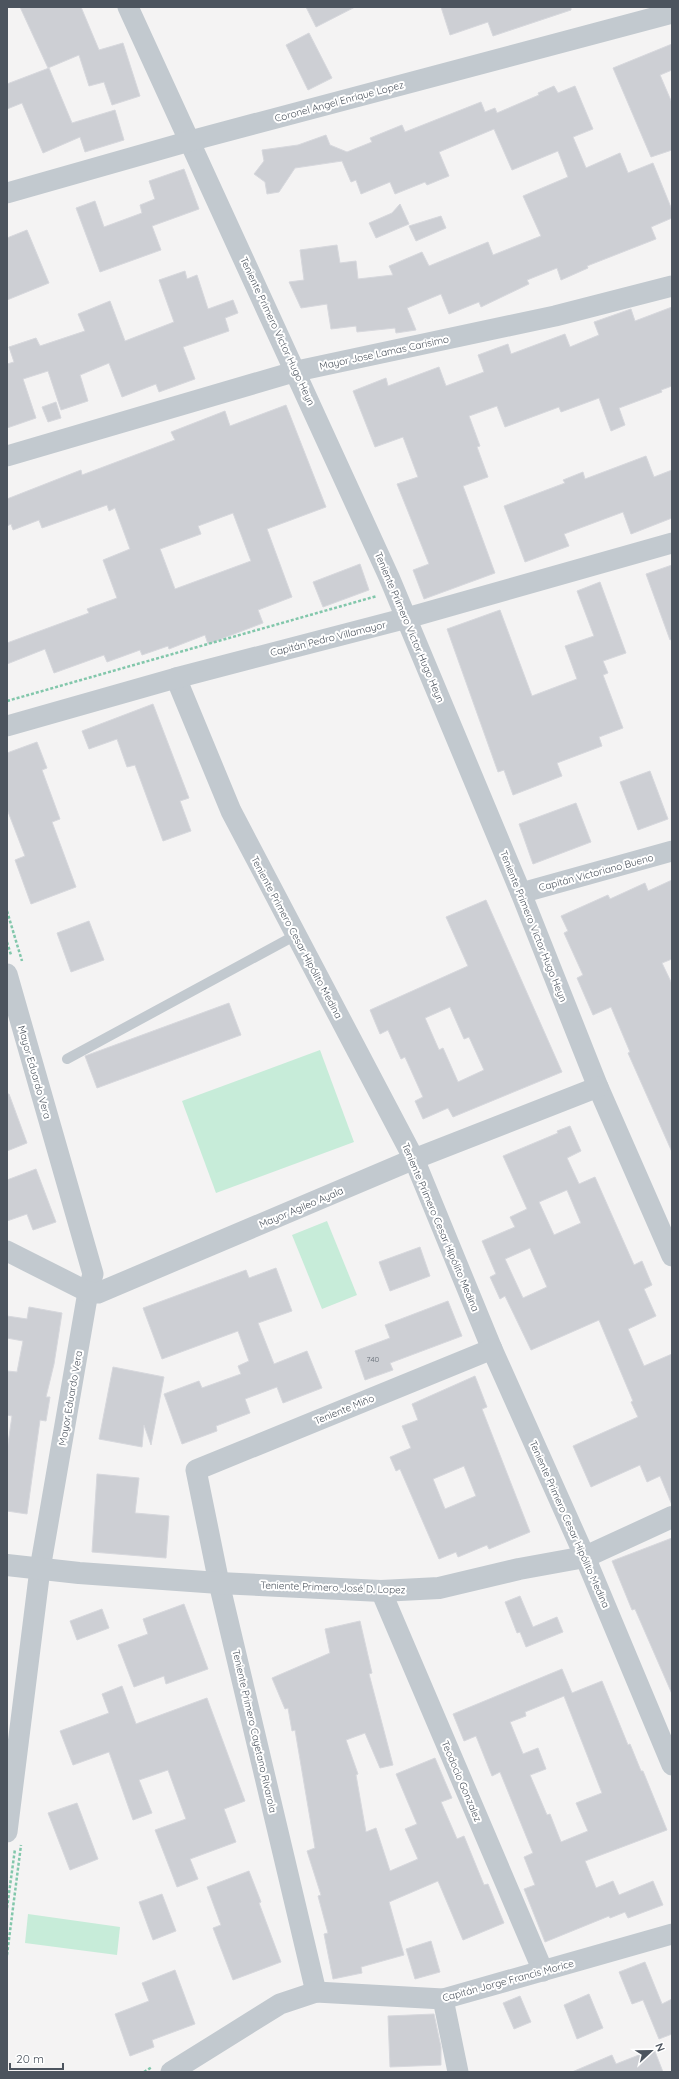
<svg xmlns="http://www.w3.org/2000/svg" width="679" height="2079" font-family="Quicksand,sans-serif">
<rect width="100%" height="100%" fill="#f4f3f3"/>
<g fill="#c7ecd9">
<path d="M 320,1050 L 354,1142 L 216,1193 L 182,1101 Z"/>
<path d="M 327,1221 L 357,1295 L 322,1309 L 292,1235 Z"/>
<path d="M 28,1914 L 120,1927 L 117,1955 L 25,1943 Z"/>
</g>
<g fill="#cdcfd4" stroke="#d7d8dd" fill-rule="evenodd">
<path d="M 20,7 L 81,7 L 99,50 L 123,43 L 140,96 L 112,105 L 104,82 L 89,86 L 79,55 L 48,68 Z"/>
<path d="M 306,7 L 355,7 L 316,27 Z"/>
<path d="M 441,7 L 571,7 L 571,10 L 493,36 L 488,22 L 450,35 Z"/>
<path d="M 309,33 L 332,78 L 308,90 L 286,45 Z"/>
<path d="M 672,44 L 672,70 L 660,75 L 672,103 L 672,150 L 651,157 L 613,68 Z"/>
<path d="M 49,68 L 72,123 L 115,110 L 124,140 L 85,152 L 80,137 L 43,153 L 22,103 L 7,109 L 7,84 Z"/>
<path d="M 554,86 L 558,93 L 575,86 L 593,129 L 573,137 L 586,168 L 620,153 L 628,173 L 653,163 L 672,210 L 672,218 L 651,227 L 656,239 L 587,266 L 588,268 L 561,280 L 557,268 L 527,280 L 529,284 L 481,307 L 479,302 L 449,314 L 441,294 L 407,308 L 416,330 L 396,333 L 395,328 L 357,332 L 356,326 L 331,329 L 327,304 L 301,308 L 289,282 L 304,280 L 300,250 L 337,245 L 340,263 L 356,261 L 358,279 L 393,275 L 389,266 L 422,252 L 429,266 L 488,242 L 493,255 L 541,236 L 523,196 L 568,177 L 558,151 L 512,170 L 494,129 L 439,152 L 449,176 L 427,185 L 425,182 L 395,194 L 390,182 L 361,194 L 356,180 L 351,182 L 342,161 L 295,168 L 279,192 L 267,194 L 265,182 L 254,174 L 264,161 L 262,150 L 298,145 L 326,135 L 330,145 L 347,152 L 372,142 L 370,138 L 402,125 L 405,132 L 481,102 L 485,112 L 495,108 L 497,113 L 539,95 L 538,93 Z"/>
<path d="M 184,169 L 199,209 L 152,226 L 161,250 L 100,272 L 76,208 L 95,201 L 104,227 L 142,213 L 140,205 L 155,199 L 149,181 Z"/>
<path d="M 400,204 L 409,224 L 376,238 L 369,223 L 392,213 Z"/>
<path d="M 441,216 L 446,228 L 416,241 L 409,226 Z"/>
<path d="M 27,230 L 49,283 L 7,300 L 7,238 Z"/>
<path d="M 185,271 L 187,279 L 197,275 L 208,309 L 233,300 L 238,313 L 225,318 L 229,331 L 183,347 L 195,379 L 159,392 L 156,384 L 122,397 L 109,363 L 80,375 L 88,401 L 61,410 L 48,371 L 23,379 L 36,418 L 7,428 L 7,364 L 14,362 L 9,347 L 36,338 L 40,346 L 85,331 L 78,314 L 110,301 L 125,341 L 174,322 L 159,280 Z"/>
<path d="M 672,307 L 672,386 L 661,390 L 662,392 L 619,408 L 625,425 L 611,431 L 599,398 L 561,412 L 559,407 L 505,427 L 497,406 L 469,416 L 480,446 L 477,447 L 488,477 L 463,486 L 495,573 L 424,599 L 413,570 L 429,564 L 397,484 L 418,477 L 403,437 L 375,447 L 353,391 L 386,378 L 388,386 L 439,367 L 446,386 L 484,372 L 478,355 L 508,344 L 511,354 L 565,334 L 570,347 L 599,335 L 594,322 L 631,309 L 635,321 Z"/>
<path d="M 56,402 L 61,418 L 48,422 L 42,407 Z"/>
<path d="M 286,405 L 326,507 L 267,529 L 292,597 L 258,610 L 263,623 L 208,644 L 205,635 L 169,649 L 168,646 L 142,655 L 140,650 L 107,662 L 104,655 L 54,673 L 45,649 L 7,664 L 7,643 L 89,613 L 87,609 L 117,598 L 103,560 L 130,549 L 115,508 L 109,511 L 107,505 L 42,528 L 39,520 L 13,530 L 11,524 L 7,526 L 7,499 L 81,470 L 82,475 L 175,440 L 171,432 L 225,411 L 230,426 ZM 233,513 L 251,561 L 175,589 L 160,549 L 201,534 L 198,526 Z"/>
<path d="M 646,456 L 654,477 L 672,470 L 672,518 L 631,534 L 623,512 L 564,534 L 569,546 L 525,562 L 504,506 L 565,483 L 563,480 L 583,472 L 585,479 Z"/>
<path d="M 360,564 L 369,590 L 323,607 L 313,582 Z"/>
<path d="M 672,565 L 672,639 L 670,640 L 646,574 Z"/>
<path d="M 600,582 L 626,653 L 603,661 L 608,673 L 603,675 L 623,728 L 599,737 L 602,746 L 557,763 L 562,776 L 513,795 L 504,770 L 498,772 L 447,629 L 500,610 L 532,696 L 577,679 L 565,646 L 594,636 L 577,591 Z"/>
<path d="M 153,704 L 189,798 L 180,801 L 191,831 L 163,841 L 135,765 L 127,767 L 117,739 L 89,749 L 82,731 Z"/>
<path d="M 37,742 L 47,768 L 42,770 L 60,819 L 52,822 L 76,887 L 31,904 L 15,860 L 25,856 L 7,809 L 7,753 Z"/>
<path d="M 650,771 L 668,819 L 638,830 L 620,782 Z"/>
<path d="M 576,803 L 591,842 L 533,864 L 519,824 Z"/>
<path d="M 672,880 L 672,959 L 662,963 L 672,984 L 672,1152 L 628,1053 L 630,1052 L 611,1007 L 593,1015 L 577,978 L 583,975 L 564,933 L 568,931 L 561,916 L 608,895 L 610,899 L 645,883 L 648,891 Z"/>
<path d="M 486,900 L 562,1072 L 453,1117 L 448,1108 L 423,1119 L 415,1101 L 423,1097 L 405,1057 L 401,1059 L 388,1030 L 380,1034 L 370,1010 L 468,966 L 446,917 ZM 450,1007 L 464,1039 L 469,1037 L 484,1070 L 458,1082 L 443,1048 L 439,1050 L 425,1018 Z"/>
<path d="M 89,921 L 104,960 L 71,972 L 57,933 Z"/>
<path d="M 229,1003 L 241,1035 L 97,1088 L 85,1056 Z"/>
<path d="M 7,1094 L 9,1094 L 27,1143 L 7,1151 Z"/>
<path d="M 570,1126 L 581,1151 L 567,1158 L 579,1184 L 595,1177 L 634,1265 L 642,1261 L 652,1285 L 644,1289 L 656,1316 L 628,1329 L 644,1366 L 672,1354 L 672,1505 L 660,1476 L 647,1482 L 640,1465 L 591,1487 L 573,1446 L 638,1417 L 631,1402 L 633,1401 L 599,1320 L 531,1350 L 505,1296 L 500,1299 L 490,1277 L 496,1274 L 482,1241 L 515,1227 L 510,1217 L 527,1209 L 503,1156 L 558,1133 L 557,1131 ZM 567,1190 L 581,1223 L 554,1235 L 539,1202 ZM 530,1248 L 547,1287 L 523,1298 L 505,1259 Z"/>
<path d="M 36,1169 L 56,1222 L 33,1230 L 27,1214 L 7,1221 L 7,1180 Z"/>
<path d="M 420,1247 L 430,1276 L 390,1291 L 379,1262 Z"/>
<path d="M 276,1268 L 292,1311 L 258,1323 L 274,1364 L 307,1351 L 322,1388 L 283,1403 L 277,1387 L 245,1399 L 250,1413 L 216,1426 L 217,1431 L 182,1444 L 164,1394 L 199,1381 L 202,1388 L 241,1374 L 238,1366 L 249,1361 L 238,1331 L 162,1359 L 143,1308 L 246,1270 L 249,1278 Z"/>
<path d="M 448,1301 L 462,1336 L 390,1363 L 393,1370 L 365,1380 L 355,1351 L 390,1338 L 385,1325 Z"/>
<path d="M 29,1307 L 62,1313 L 54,1364 L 46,1397 L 50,1397 L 46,1421 L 40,1420 L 27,1514 L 7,1511 L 7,1450 L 12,1416 L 7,1415 L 7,1371 L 17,1372 L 23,1341 L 7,1338 L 7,1316 L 27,1319 Z"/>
<path d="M 113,1367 L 164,1377 L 151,1445 L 144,1425 L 142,1447 L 99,1439 Z"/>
<path d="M 475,1376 L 487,1407 L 482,1409 L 530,1532 L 489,1549 L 487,1545 L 458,1557 L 456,1552 L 439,1559 L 400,1469 L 396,1471 L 390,1457 L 411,1448 L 402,1426 L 418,1420 L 412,1404 ZM 464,1466 L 476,1496 L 445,1509 L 433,1479 Z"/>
<path d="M 97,1474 L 139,1478 L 135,1513 L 169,1516 L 166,1558 L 92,1552 Z"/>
<path d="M 672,1538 L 672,1694 L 635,1609 L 632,1610 L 612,1561 Z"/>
<path d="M 520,1596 L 533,1627 L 557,1617 L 563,1632 L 526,1647 L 520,1632 L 517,1633 L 505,1602 Z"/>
<path d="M 184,1604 L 208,1669 L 166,1684 L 164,1676 L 134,1687 L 118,1645 L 148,1634 L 143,1619 Z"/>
<path d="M 102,1609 L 109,1628 L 77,1640 L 70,1621 Z"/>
<path d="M 360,1621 L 372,1673 L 369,1674 L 393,1765 L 380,1768 L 365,1733 L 346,1740 L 358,1774 L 356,1775 L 366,1832 L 376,1828 L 390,1871 L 418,1859 L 405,1829 L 417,1824 L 396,1774 L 435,1758 L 452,1798 L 441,1802 L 457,1839 L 464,1836 L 484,1885 L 488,1884 L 504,1923 L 463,1940 L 438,1881 L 389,1902 L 404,1955 L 361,1967 L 362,1973 L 333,1979 L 324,1934 L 328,1933 L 318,1896 L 321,1895 L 307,1851 L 315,1848 L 295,1730 L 292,1731 L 288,1708 L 285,1709 L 272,1678 L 330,1653 L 325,1629 Z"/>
<path d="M 562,1669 L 572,1693 L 602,1681 L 628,1745 L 630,1744 L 641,1771 L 643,1771 L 667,1830 L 585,1861 L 596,1888 L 613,1881 L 619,1895 L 653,1881 L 663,1905 L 628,1918 L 625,1912 L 610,1918 L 609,1916 L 545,1942 L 524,1889 L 535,1885 L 524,1857 L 533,1853 L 500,1772 L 492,1776 L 476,1736 L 464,1741 L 453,1714 ZM 564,1696 L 602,1793 L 576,1803 L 588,1831 L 561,1842 L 550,1814 L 547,1815 L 530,1775 L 546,1769 L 538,1748 L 523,1754 L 510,1722 L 526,1716 L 525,1712 Z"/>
<path d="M 122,1686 L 136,1724 L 207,1698 L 245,1801 L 224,1809 L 236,1842 L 190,1859 L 198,1879 L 177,1887 L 155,1830 L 186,1819 L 168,1770 L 139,1780 L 152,1813 L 133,1820 L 109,1752 L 73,1765 L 60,1731 L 109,1713 L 102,1694 Z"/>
<path d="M 77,1803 L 98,1859 L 70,1870 L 48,1813 Z"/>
<path d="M 249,1871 L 261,1902 L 259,1903 L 281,1962 L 233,1980 L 213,1928 L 221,1925 L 207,1887 Z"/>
<path d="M 162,1894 L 176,1931 L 153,1940 L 139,1902 Z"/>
<path d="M 431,1941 L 440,1972 L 415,1979 L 406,1949 Z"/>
<path d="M 645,1962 L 662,2004 L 672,1999 L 672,2034 L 659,2039 L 643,2000 L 632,2004 L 619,1972 Z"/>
<path d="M 175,1970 L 195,2024 L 152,2040 L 154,2047 L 130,2056 L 115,2014 L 149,2001 L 142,1983 Z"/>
<path d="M 589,1994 L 603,2028 L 577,2039 L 564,2005 Z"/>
<path d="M 520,1996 L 531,2022 L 514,2029 L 503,2003 Z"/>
<path d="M 434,2014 L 441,2047 L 441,2065 L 390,2067 L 388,2016 Z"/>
<path d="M 654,2049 L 663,2072 L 572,2072 L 612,2055 L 616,2064 Z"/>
</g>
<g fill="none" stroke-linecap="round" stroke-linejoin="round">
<g stroke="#82c7ab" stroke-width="2.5" stroke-dasharray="3 2" stroke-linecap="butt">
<path d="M 7,701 L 377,596"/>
<path d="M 7,911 L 22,961"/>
<path d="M 7,942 L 11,955"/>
<path d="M 7,1908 L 15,1849"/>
<path d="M 7,1955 L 21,1845"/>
<path d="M 144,2072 L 152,2067"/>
</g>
<path stroke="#c2c9cf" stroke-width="10" d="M 67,1059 L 296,935"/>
<g stroke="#c2c9cf" stroke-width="21">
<path d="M 128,7 L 389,577 L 521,893 L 598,1087 L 672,1256"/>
<path d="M 7,193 L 190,141 L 672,13"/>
<path d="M 7,456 L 297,371 L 555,316 L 672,286"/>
<path d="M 176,678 L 231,811 L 414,1159 L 492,1349 L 585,1557 L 672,1765"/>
<path d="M 7,726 L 176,678 L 407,618 L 672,543"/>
<path d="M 521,893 L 672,851"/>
<path d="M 7,974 L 93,1274 L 88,1292 L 40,1569 L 7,1832"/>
<path d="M 7,1251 L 88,1292 L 98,1293 L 414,1159 L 598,1087"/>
<path d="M 381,1591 L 543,1971"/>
<path d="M 316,1992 L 219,1583 L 196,1470 L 492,1349"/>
<path d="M 443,1999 L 458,2072"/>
<path d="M 171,2072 L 280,2004 L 316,1992 L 443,1999 L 672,1934"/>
</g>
<path stroke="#c2c9cf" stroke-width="22" d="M 7,1565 L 79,1573 L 219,1583 L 381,1591 L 439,1588 L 519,1569 L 585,1557 L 672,1517"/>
</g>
<g text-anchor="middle" stroke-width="4" stroke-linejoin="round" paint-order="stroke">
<g font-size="8" fill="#6c737c">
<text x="373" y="1362">740</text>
</g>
<g font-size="10" fill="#4c545e" stroke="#fff">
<text transform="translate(339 101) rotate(-15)" y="4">Coronel Angel Enrique Lopez</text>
<text transform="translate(278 331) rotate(65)" y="4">Teniente Primero Victor Hugo Heyn</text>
<text transform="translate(384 352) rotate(-12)" y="4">Mayor Jose Lamas Carisimo</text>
<text transform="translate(410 627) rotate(67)" y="4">Teniente Primero Victor Hugo Heyn</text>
<text transform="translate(328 638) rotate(-14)" y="4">Capitán Pedro Villamayor</text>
<text transform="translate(596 872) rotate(-15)" y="4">Capitán Victoriano Bueno</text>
<text transform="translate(534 926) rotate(68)" y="4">Teniente Primero Victor Hugo Heyn</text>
<text transform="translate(297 937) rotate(62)" y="4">Teniente Primero Cesar Hipólito Medina</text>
<text transform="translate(35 1072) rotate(74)" y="4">Mayor Eduardo Vera</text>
<text transform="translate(301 1207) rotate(-23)" y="4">Mayor Agileo Ayala</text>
<text transform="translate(441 1227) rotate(67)" y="4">Teniente Primero Cesar Hipólito Medina</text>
<text transform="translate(70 1398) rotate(-80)" y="4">Mayor Eduardo Vera</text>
<text transform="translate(344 1409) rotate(-22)" y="4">Teniente Miño</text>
<text transform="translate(570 1524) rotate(66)" y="4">Teniente Primero Cesar Hipólito Medina</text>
<text transform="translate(333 1587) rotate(2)" y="4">Teniente Primero José D. Lopez</text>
<text transform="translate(255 1731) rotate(77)" y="4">Teniente Primero Cayetano RIvarola</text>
<text transform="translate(462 1781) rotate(67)" y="4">Teodocio Gonzalez</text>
<text transform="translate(508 1980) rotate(-15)" y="4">Capitán Jorge Francis Morice</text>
</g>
</g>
<rect width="679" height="2079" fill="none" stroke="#4c545e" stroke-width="16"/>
<g transform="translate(651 2051) rotate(68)" stroke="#ffffff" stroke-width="3" paint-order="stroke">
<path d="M0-3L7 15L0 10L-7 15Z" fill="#4c545e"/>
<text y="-6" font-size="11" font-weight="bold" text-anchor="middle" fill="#4c545e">N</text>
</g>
<path d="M10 2063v6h53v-6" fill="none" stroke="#4c545e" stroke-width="2"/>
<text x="16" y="2063" font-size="12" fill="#4c545e" stroke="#ffffff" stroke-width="3" paint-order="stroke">20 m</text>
</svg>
